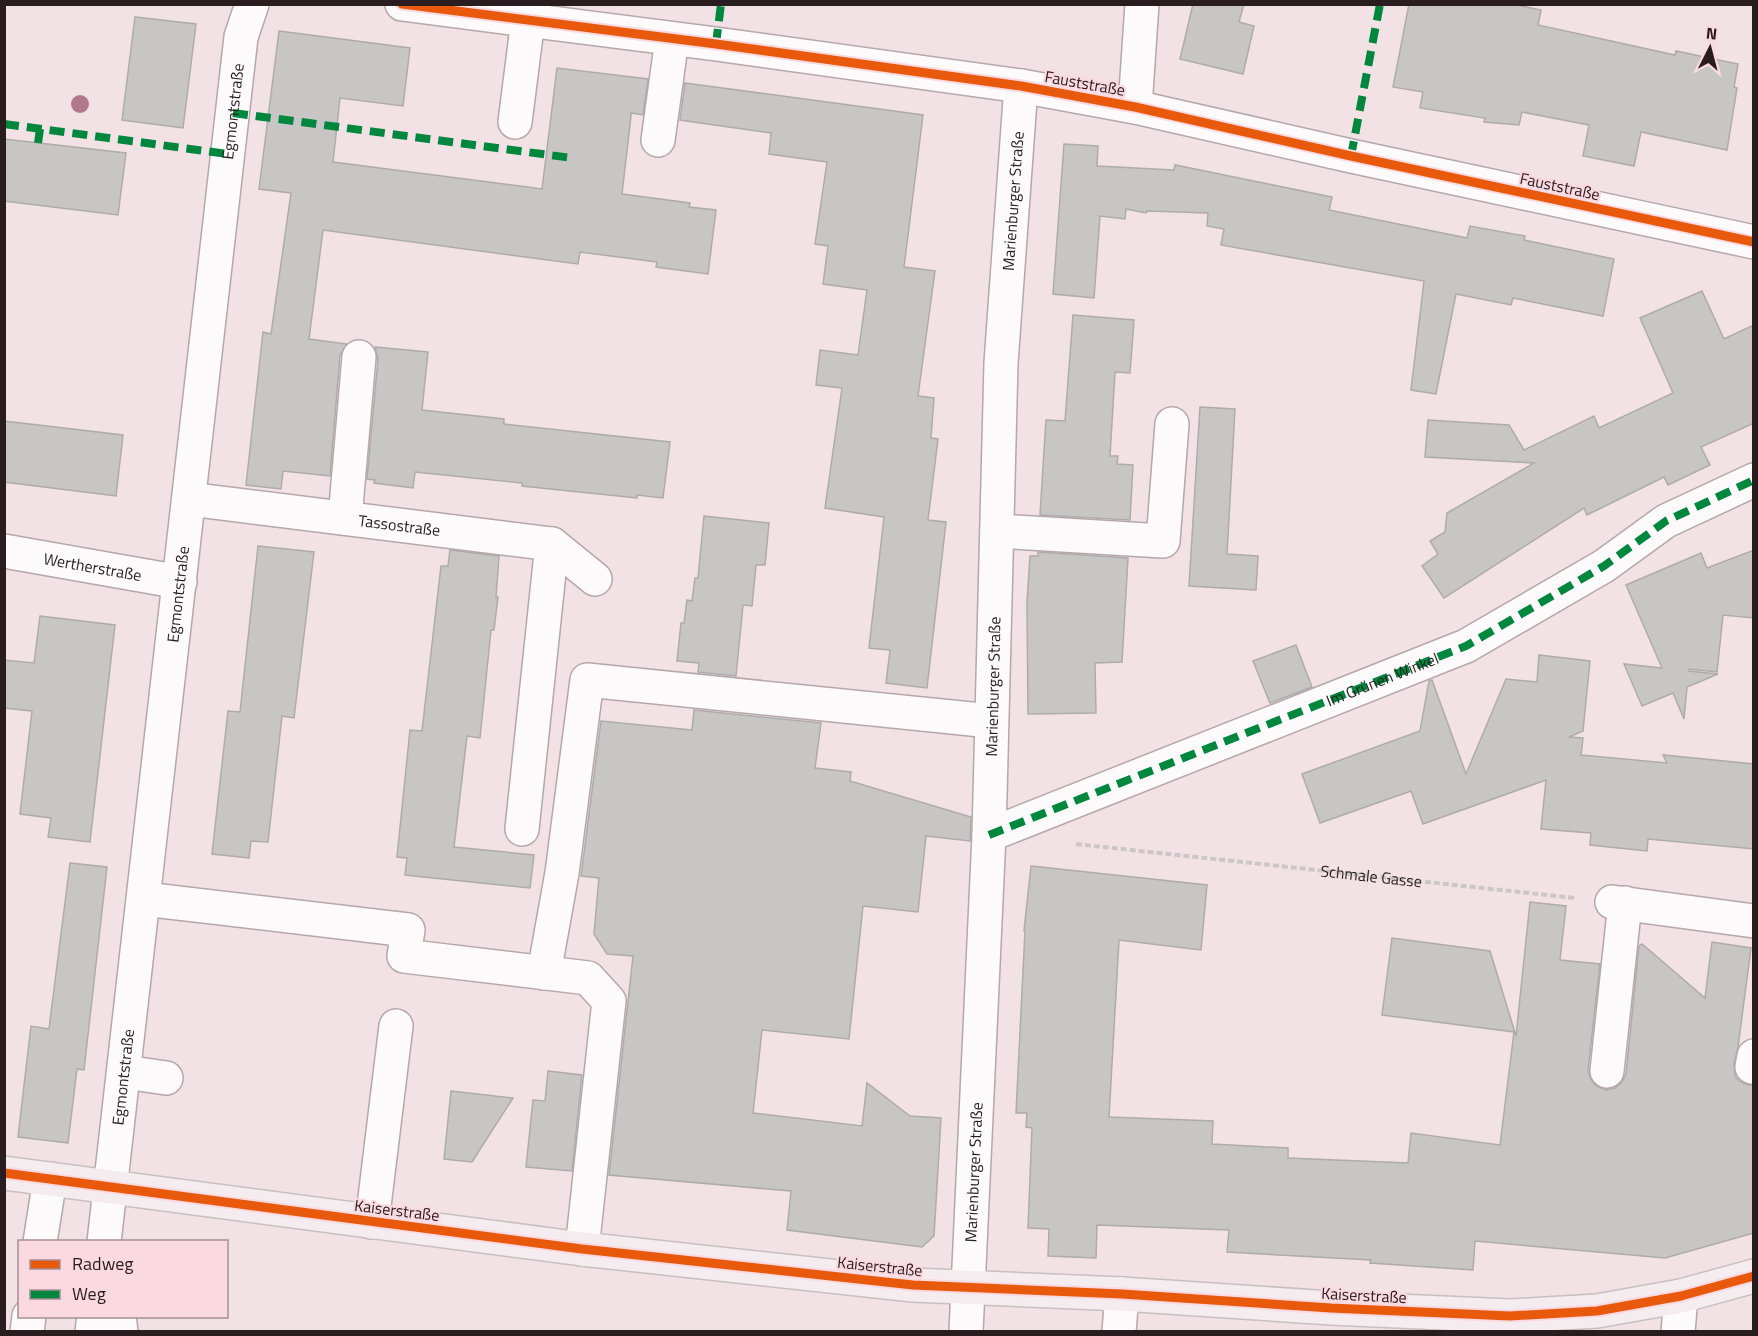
<svg xmlns="http://www.w3.org/2000/svg" width="1758" height="1336" font-family="'Titillium Web',sans-serif">
<rect width="100%" height="100%" fill="#f2e1e5"/>
<g fill="#c8c6c4" stroke="#aeaba9" stroke-width="1.5">
<path d="M 1193,4 L 1244,4 L 1239,22 L 1254,26 L 1243,74 L 1180,59 Z"/>
<path d="M 1409,4 L 1512,4 L 1541,10 L 1538,25 L 1675,55 L 1676,51 L 1738,64 L 1734,87 L 1737,88 L 1727,150 L 1641,132 L 1634,166 L 1583,156 L 1589,125 L 1522,112 L 1519,125 L 1484,122 L 1485,118 L 1420,108 L 1423,92 L 1393,87 Z"/>
<path d="M 135,17 L 196,24 L 183,128 L 122,120 Z"/>
<path d="M 279,31 L 410,48 L 403,106 L 340,98 L 333,162 L 542,189 L 557,68 L 648,79 L 643,115 L 631,113 L 631,116 L 622,194 L 690,203 L 689,207 L 716,210 L 708,274 L 656,267 L 657,262 L 580,252 L 578,264 L 323,230 L 309,339 L 347,344 L 340,355 L 330,476 L 283,471 L 281,489 L 246,485 L 263,332 L 271,334 L 291,193 L 259,189 Z"/>
<path d="M 685,83 L 923,115 L 904,267 L 935,271 L 918,396 L 934,398 L 931,438 L 938,439 L 928,520 L 946,522 L 927,688 L 886,683 L 890,650 L 869,648 L 884,517 L 825,508 L 842,388 L 816,385 L 820,350 L 858,355 L 867,290 L 823,284 L 828,246 L 815,244 L 827,162 L 769,154 L 771,133 L 680,120 Z"/>
<path d="M 4,139 L 126,153 L 118,215 L 4,201 Z"/>
<path d="M 1064,144 L 1098,146 L 1097,166 L 1174,170 L 1175,165 L 1332,197 L 1329,210 L 1467,238 L 1470,226 L 1525,236 L 1524,240 L 1614,259 L 1603,316 L 1513,298 L 1511,305 L 1456,294 L 1436,394 L 1411,390 L 1424,281 L 1221,245 L 1224,229 L 1207,226 L 1208,213 L 1147,211 L 1146,213 L 1126,209 L 1125,219 L 1100,216 L 1094,298 L 1053,294 Z"/>
<path d="M 1702,291 L 1724,339 L 1754,325 L 1754,423 L 1701,447 L 1710,465 L 1668,485 L 1664,477 L 1587,515 L 1584,508 L 1444,598 L 1422,566 L 1438,554 L 1430,541 L 1445,532 L 1447,513 L 1534,463 L 1425,457 L 1428,420 L 1509,425 L 1524,450 L 1594,416 L 1599,428 L 1673,393 L 1640,318 Z"/>
<path d="M 1073,315 L 1134,320 L 1130,373 L 1115,372 L 1110,456 L 1118,456 L 1117,464 L 1133,465 L 1130,520 L 1040,515 L 1046,420 L 1065,421 Z"/>
<path d="M 375,347 L 428,352 L 422,410 L 504,419 L 504,424 L 670,442 L 663,498 L 637,495 L 637,498 L 589,493 L 522,486 L 522,483 L 415,472 L 413,488 L 374,483 L 375,480 L 367,479 L 378,359 Z"/>
<path d="M 1200,407 L 1235,409 L 1227,554 L 1258,556 L 1256,590 L 1189,586 Z"/>
<path d="M 4,421 L 123,435 L 116,496 L 4,482 Z"/>
<path d="M 704,516 L 769,523 L 765,565 L 756,565 L 752,606 L 743,605 L 736,676 L 698,672 L 699,663 L 677,661 L 681,623 L 684,623 L 687,600 L 692,601 L 695,578 L 698,578 Z"/>
<path d="M 258,546 L 314,552 L 294,718 L 282,716 L 268,842 L 251,841 L 249,858 L 212,854 L 228,711 L 240,712 Z"/>
<path d="M 450,550 L 499,556 L 496,597 L 498,597 L 494,630 L 491,630 L 480,738 L 467,736 L 454,847 L 534,855 L 530,888 L 405,875 L 407,858 L 397,857 L 410,730 L 422,731 L 441,566 L 448,566 Z"/>
<path d="M 1754,550 L 1754,618 L 1723,615 L 1717,672 L 1689,669 L 1689,671 L 1718,674 L 1687,687 L 1684,719 L 1673,693 L 1642,706 L 1624,664 L 1662,668 L 1626,585 L 1701,553 L 1707,568 Z"/>
<path d="M 1038,552 L 1128,558 L 1122,662 L 1095,663 L 1096,713 L 1028,714 L 1027,602 L 1030,556 L 1038,556 Z"/>
<path d="M 40,616 L 115,625 L 90,842 L 48,837 L 51,818 L 20,814 L 32,711 L 4,708 L 4,660 L 34,663 Z"/>
<path d="M 1296,645 L 1312,687 L 1270,703 L 1253,661 Z"/>
<path d="M 1539,655 L 1590,661 L 1583,731 L 1569,737 L 1583,738 L 1581,755 L 1667,763 L 1663,755 L 1754,764 L 1754,849 L 1648,839 L 1647,851 L 1590,845 L 1591,833 L 1541,829 L 1546,780 L 1423,824 L 1411,791 L 1320,823 L 1302,774 L 1420,731 L 1429,681 L 1432,680 L 1466,774 L 1506,679 L 1537,682 Z"/>
<path d="M 694,710 L 821,723 L 815,768 L 851,772 L 850,781 L 971,817 L 970,841 L 926,836 L 918,912 L 863,906 L 849,1039 L 762,1030 L 753,1113 L 862,1126 L 867,1083 L 910,1116 L 941,1118 L 934,1236 L 922,1247 L 787,1230 L 791,1191 L 609,1175 L 633,956 L 607,954 L 594,934 L 599,878 L 581,876 L 601,721 L 692,730 Z"/>
<path d="M 70,863 L 107,867 L 84,1070 L 77,1069 L 68,1143 L 18,1137 L 31,1026 L 49,1029 Z"/>
<path d="M 1031,866 L 1207,885 L 1201,950 L 1119,940 L 1109,1117 L 1213,1121 L 1212,1144 L 1288,1148 L 1288,1158 L 1408,1163 L 1411,1133 L 1500,1145 L 1514,1032 L 1382,1015 L 1392,938 L 1490,951 L 1516,1036 L 1530,902 L 1566,906 L 1560,960 L 1600,964 L 1588,1070 L 1590,1078 L 1596,1086 L 1606,1090 L 1615,1088 L 1622,1082 L 1626,1074 L 1639,946 L 1642,944 L 1705,998 L 1712,942 L 1751,948 L 1738,1047 L 1734,1064 L 1735,1076 L 1739,1081 L 1748,1085 L 1754,1085 L 1754,1233 L 1665,1258 L 1475,1241 L 1473,1270 L 1370,1263 L 1371,1260 L 1227,1252 L 1229,1230 L 1097,1225 L 1096,1258 L 1048,1256 L 1049,1229 L 1028,1228 L 1032,1128 L 1026,1127 L 1027,1113 L 1016,1113 L 1025,931 L 1024,931 Z"/>
<path d="M 548,1071 L 582,1075 L 572,1171 L 526,1167 L 533,1100 L 545,1101 Z"/>
<path d="M 451,1091 L 513,1098 L 472,1162 L 444,1159 Z"/>
</g>
<g fill="none" stroke-linecap="round" stroke-linejoin="round">
<defs>
<g id="minor">
<path d="M 402,4 L 716,44 L 1021,86 L 1135,107 L 1351,156 L 1754,242"/>
<path d="M 1135,107 L 1142,4"/>
<path d="M 515,122 L 528,20"/>
<path d="M 658,140 L 672,39"/>
<path id="s2" d="M 189,499 L 552,544 L 595,579"/>
<path d="M 345,518 L 359,357"/>
<path d="M 997,531 L 1163,541 L 1172,424"/>
<path id="s3" d="M 4,551 L 180,582"/>
<path d="M 522,829 L 552,544"/>
<path id="s4" d="M 989,835 L 1466,646 L 1604,566 L 1666,521 L 1754,480"/>
<path d="M 144,899 L 408,930 L 404,956 L 588,978 L 609,1001 L 582,1249"/>
<path d="M 1612,902 L 1754,921"/>
<path d="M 544,973 L 562,873 L 587,680 L 991,721"/>
<path d="M 1752,1067 L 1754,1056"/>
<path d="M 1607,1071 L 1625,903"/>
<path d="M 125,1072 L 166,1078"/>
<path d="M 372,1222 L 396,1026"/>
<path d="M 40,1242 L 50,1179"/>
<path id="s5" d="M 104,1242 L 241,37 L 252,4"/>
<path d="M 119,1316 L 121,1332"/>
<path d="M 27,1332 L 29,1316"/>
<path d="M 92,1332 L 94,1316"/>
<path id="s6" d="M 966,1332 L 989,835 L 1001,363 L 1021,86"/>
<path d="M 1119,1332 L 1122,1294"/>
<path d="M 1678,1332 L 1681,1296"/>
</g>
<path id="major" d="M 4,1173 L 582,1249 L 913,1285 L 1122,1294 L 1331,1308 L 1510,1316 L 1597,1311 L 1681,1296 L 1754,1276"/>
</defs>
<use href="#minor" stroke="#b5a7ab" stroke-width="36"/>
<use href="#major" stroke="#c7bfc0" stroke-width="36"/>
<path stroke="#cdc6c8" stroke-width="4" stroke-dasharray="6 3" stroke-linecap="butt" id="s1" d="M 1076,844 L 1575,898"/>
<use href="#minor" stroke="#fdfafb" stroke-width="33"/>
<use href="#major" stroke="#f4ecee" stroke-width="33"/>
<g stroke="#00873e" stroke-width="8" stroke-dasharray="15 8" stroke-linecap="butt">
<path d="M 716,44 L 721,4"/>
<path d="M 233,113 L 572,158"/>
<path d="M 4,124 L 228,154"/>
<path d="M 38,143 L 40,129"/>
<path d="M 1351,156 L 1380,4"/>
<path d="M 989,835 L 1466,646 L 1604,566 L 1666,521 L 1754,480"/>
</g>
<defs>
<g id="cycleway">
<path d="M 402,4 L 716,44 L 1021,86 L 1135,107 L 1351,156 L 1754,242"/>
<path d="M 4,1173 L 582,1249 L 913,1285 L 1122,1294 L 1331,1308 L 1510,1316 L 1597,1311 L 1681,1296 L 1754,1276"/>
</g>
</defs>
<use href="#cycleway" stroke="#fad9e1" stroke-width="13"/>
<use href="#cycleway" stroke="#e8590c" stroke-width="9"/>
</g>
<circle fill="#b1788c" cx="80" cy="104" r="9"/>
<g text-anchor="middle" stroke-width="4.5" stroke-linejoin="round" paint-order="stroke">
<g font-size="16" fill="#291d20" stroke="#fad9e1">
<text transform="translate(1085 83) rotate(10)" y="6">Fauststraße</text>
<text dy="6" stroke="none"><textPath href="#s5" startOffset="1138">Egmontstraße</textPath></text>
<text transform="translate(1560 186) rotate(12)" y="6">Fauststraße</text>
<text dy="6" stroke="none"><textPath href="#s6" startOffset="1132">Marienburger Straße</textPath></text>
<text dy="6" stroke="none"><textPath href="#s2" startOffset="212">Tassostraße</textPath></text>
<text dy="6" stroke="none"><textPath href="#s3" startOffset="90">Wertherstraße</textPath></text>
<text dy="6" stroke="none"><textPath href="#s5" startOffset="652">Egmontstraße</textPath></text>
<text dy="6" stroke="none"><textPath href="#s4" startOffset="423">Im Grünen Winkel</textPath></text>
<text dy="6" stroke="none"><textPath href="#s6" startOffset="646">Marienburger Straße</textPath></text>
<text dy="6" stroke="none"><textPath href="#s1" startOffset="297">Schmale Gasse</textPath></text>
<text dy="6" stroke="none"><textPath href="#s5" startOffset="166">Egmontstraße</textPath></text>
<text dy="6" stroke="none"><textPath href="#s6" startOffset="160">Marienburger Straße</textPath></text>
<text transform="translate(397 1210) rotate(7)" y="6">Kaiserstraße</text>
<text transform="translate(880 1266) rotate(6)" y="6">Kaiserstraße</text>
<text transform="translate(1364 1295) rotate(3)" y="6">Kaiserstraße</text>
</g>
</g>
<rect width="1758" height="1336" fill="none" stroke="#291d20" stroke-width="12"/>
<rect x="18" y="1240" width="210" height="78" fill="#fad9e1" stroke="#a68e94" stroke-width="1.5"/>
<rect x="30" y="1260" width="30" height="9" fill="#e8590c" stroke="#a68e94" stroke-width="1.5"/>
<text x="72" y="1270" font-size="18" fill="#291d20">Radweg</text>
<rect x="30" y="1290" width="30" height="9" fill="#00873e" stroke="#a68e94" stroke-width="1.5"/>
<text x="72" y="1300" font-size="18" fill="#291d20">Weg</text>
<g transform="translate(1710 48) rotate(6)" stroke="#fad9e1" stroke-width="4.5" paint-order="stroke">
<path d="M0-4.5L10 22L0 15L-10 22Z" fill="#291d20"/>
<text y="-9" font-size="16" font-weight="bold" text-anchor="middle" fill="#291d20">N</text>
</g>
</svg>
